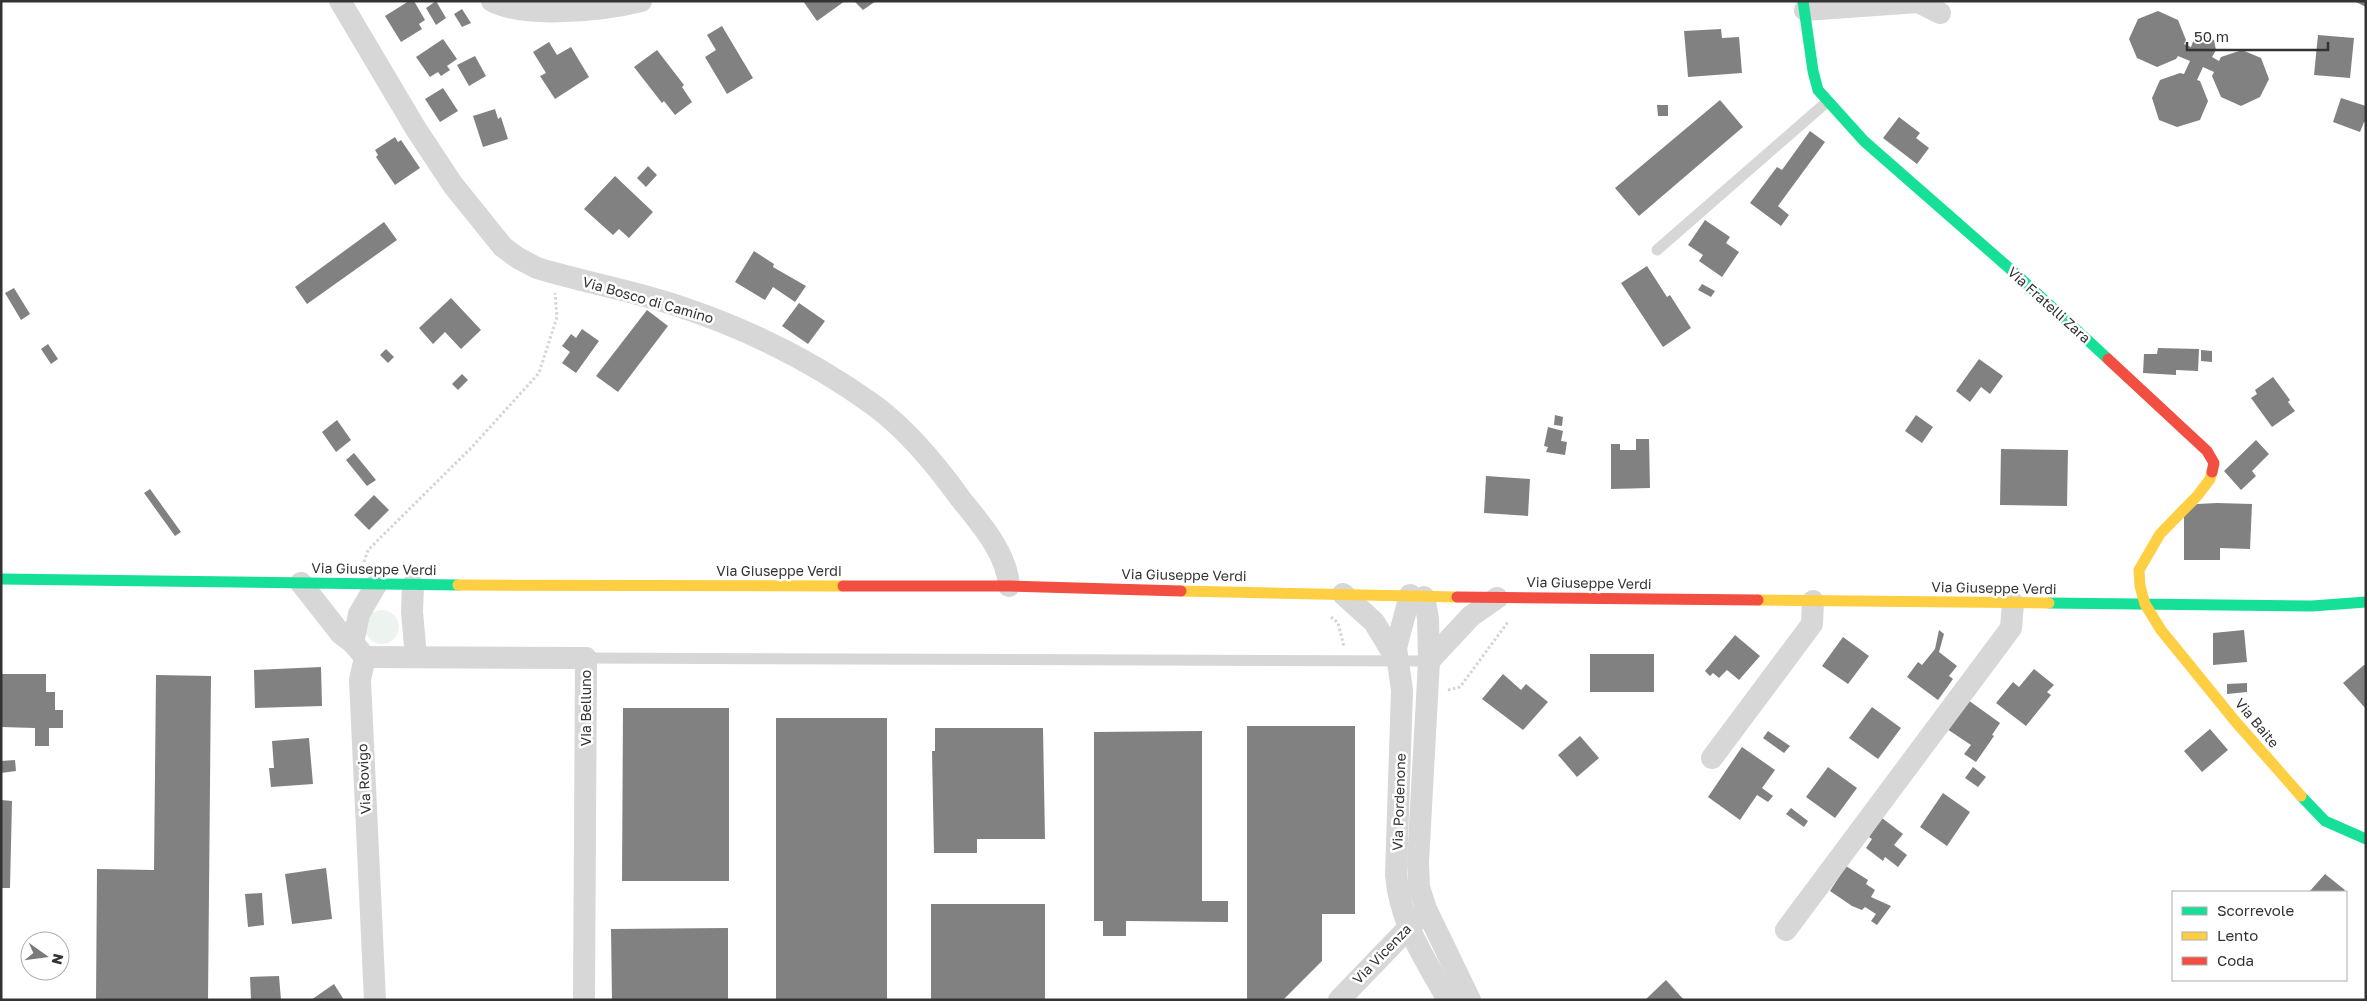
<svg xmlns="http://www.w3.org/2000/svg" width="2367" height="1001" font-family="'Golos Text',sans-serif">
<rect width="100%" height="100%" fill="#fff"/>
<circle fill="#edf4ef" cx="382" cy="627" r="17"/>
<g fill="#818181">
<path d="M 409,1 L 414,1 L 425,20 L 419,24 L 422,29 L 401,42 L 385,16 Z"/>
<path d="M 436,1 L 446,18 L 436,25 L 426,8 Z"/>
<path d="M 803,1 L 845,1 L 817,21 Z"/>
<path d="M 854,1 L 876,1 L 863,10 Z"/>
<path d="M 2354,1 L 2366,1 L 2366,7 Z"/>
<path d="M 462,9 L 471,23 L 462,27 L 454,14 Z"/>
<path d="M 2158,11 L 2178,20 L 2186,40 L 2184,44 L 2191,47 L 2194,39 L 2204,35 L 2214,40 L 2216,50 L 2212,57 L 2219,61 L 2221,57 L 2242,50 L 2261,58 L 2269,79 L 2260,97 L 2241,106 L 2221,97 L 2212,76 L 2214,72 L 2203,67 L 2197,80 L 2200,81 L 2208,101 L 2200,120 L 2177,127 L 2159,120 L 2152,98 L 2160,80 L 2180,73 L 2184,74 L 2190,61 L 2178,56 L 2176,59 L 2157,67 L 2137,58 L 2129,39 L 2138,19 Z"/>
<path d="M 722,26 L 753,78 L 727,94 L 705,57 L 716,50 L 707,35 Z"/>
<path d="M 1721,29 L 1722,38 L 1739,37 L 1742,73 L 1688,77 L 1684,31 Z"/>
<path d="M 2318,35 L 2354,38 L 2350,78 L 2314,75 Z"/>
<path d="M 443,39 L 457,59 L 447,66 L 450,70 L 441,76 L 438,72 L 430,77 L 416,57 Z"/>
<path d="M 549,42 L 557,55 L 571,47 L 589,77 L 555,99 L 540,76 L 546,73 L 533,52 Z"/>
<path d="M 657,50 L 684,85 L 682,87 L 692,102 L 675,115 L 664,101 L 662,103 L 634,67 Z"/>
<path d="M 475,56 L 486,76 L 469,86 L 457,65 Z"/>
<path d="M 443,88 L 458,111 L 440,122 L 425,99 Z"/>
<path d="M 2341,98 L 2366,106 L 2366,123 L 2364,122 L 2360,132 L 2333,122 Z"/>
<path d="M 1720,100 L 1743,127 L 1639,216 L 1615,188 Z"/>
<path d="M 1657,105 L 1668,105 L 1668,116 L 1658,116 Z"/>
<path d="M 495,109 L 498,119 L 501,117 L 508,139 L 483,147 L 473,116 Z"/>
<path d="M 1899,117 L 1920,133 L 1916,138 L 1929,148 L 1917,164 L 1883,138 Z"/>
<path d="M 1810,131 L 1825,142 L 1778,206 L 1789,215 L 1781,226 L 1750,203 L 1777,167 L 1782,170 Z"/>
<path d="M 395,137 L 398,142 L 401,140 L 420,168 L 395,185 L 376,157 L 378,155 L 375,150 Z"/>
<path d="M 648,166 L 657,175 L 646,187 L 637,178 Z"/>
<path d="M 615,176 L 653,212 L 629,238 L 619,229 L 613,235 L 584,209 Z"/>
<path d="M 1705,220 L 1730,237 L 1726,243 L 1739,252 L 1722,277 L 1699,261 L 1703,255 L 1688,245 Z"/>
<path d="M 384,222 L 397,240 L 307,304 L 295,287 Z"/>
<path d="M 754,251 L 774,264 L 773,267 L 806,286 L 795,302 L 773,287 L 765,300 L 735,282 Z"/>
<path d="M 1647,266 L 1667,297 L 1670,295 L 1691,328 L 1663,347 L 1621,283 Z"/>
<path d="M 1702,284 L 1715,291 L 1711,297 L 1698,290 Z"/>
<path d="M 14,288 L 30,314 L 21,320 L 5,293 Z"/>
<path d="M 451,298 L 481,330 L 461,349 L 445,332 L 433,344 L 419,328 Z"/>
<path d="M 799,303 L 825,321 L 808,344 L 782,326 Z"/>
<path d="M 647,310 L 668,326 L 618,392 L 596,376 Z"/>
<path d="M 582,329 L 599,341 L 576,373 L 562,363 L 570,352 L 562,346 L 571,334 L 576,338 Z"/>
<path d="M 48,344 L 58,359 L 51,364 L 41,349 Z"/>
<path d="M 2158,348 L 2199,349 L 2198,371 L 2176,370 L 2176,375 L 2143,373 L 2144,354 L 2157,354 Z"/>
<path d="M 386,349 L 394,357 L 388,363 L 380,355 Z"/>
<path d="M 2201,350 L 2212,351 L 2212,362 L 2201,361 Z"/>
<path d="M 1979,359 L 2003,376 L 1990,394 L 1981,387 L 1970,402 L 1956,391 Z"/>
<path d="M 462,374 L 468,380 L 458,390 L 452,384 Z"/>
<path d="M 2273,377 L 2290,400 L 2288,402 L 2295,411 L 2272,427 L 2251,398 L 2257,394 L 2255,390 Z"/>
<path d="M 1555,415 L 1563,417 L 1562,426 L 1554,425 Z"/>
<path d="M 1916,415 L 1933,427 L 1922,443 L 1905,431 Z"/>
<path d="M 337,420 L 351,440 L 336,452 L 322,432 Z"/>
<path d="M 1548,427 L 1563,431 L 1561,441 L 1567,442 L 1565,455 L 1546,452 L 1548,447 L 1544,446 Z"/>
<path d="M 1636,439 L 1649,439 L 1650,488 L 1611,489 L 1611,444 L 1620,444 L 1620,450 L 1636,450 Z"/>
<path d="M 2256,440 L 2269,454 L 2252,471 L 2256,476 L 2241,490 L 2224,471 Z"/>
<path d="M 2001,449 L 2068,450 L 2067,506 L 2000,505 Z"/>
<path d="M 354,453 L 376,480 L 367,486 L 346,460 Z"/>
<path d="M 1486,476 L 1530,479 L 1528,516 L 1484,513 Z"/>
<path d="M 150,489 L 181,532 L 175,536 L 144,493 Z"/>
<path d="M 374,495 L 389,510 L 369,530 L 354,515 Z"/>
<path d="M 2217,503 L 2252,504 L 2250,549 L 2220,548 L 2220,560 L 2184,560 L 2184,516 L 2197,504 Z"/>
<path d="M 1939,630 L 1944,634 L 1939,652 L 1957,666 L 1949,676 L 1953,679 L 1938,700 L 1907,677 L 1918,662 L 1922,665 L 1935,649 Z"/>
<path d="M 2244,630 L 2247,662 L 2213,665 L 2213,633 Z"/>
<path d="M 1735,635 L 1760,656 L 1739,680 L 1727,670 L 1719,678 L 1713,673 L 1710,676 L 1705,671 Z"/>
<path d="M 1843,637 L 1869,656 L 1848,684 L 1822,666 Z"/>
<rect x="1590" y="654" width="64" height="38"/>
<path d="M 2364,665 L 2366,665 L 2366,709 L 2343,683 Z"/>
<path d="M 321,667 L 322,706 L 255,708 L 254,670 Z"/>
<path d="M 2034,669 L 2054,685 L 2047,692 L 2051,695 L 2026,726 L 1996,703 L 2013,682 L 2019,687 Z"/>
<path d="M 1,674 L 46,674 L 46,692 L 55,692 L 55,710 L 63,710 L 63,728 L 49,728 L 49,746 L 35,746 L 35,728 L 1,727 Z"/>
<path d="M 1503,674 L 1521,690 L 1526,684 L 1548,702 L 1523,730 L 1482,699 Z"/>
<path d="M 156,675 L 211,676 L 208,1000 L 96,1000 L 97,869 L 154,870 Z"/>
<path d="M 2247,683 L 2247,692 L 2227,694 L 2227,684 Z"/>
<path d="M 1968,700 L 2000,723 L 1992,735 L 1994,736 L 1976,762 L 1964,754 L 1971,745 L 1947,729 Z"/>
<path d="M 1872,707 L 1901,728 L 1878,759 L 1849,738 Z"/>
<path d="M 623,708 L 729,708 L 729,881 L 622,881 Z"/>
<rect x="776" y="718" width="111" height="282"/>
<path d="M 1247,726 L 1355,726 L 1355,914 L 1322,914 L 1322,961 L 1283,1000 L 1247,1000 Z"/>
<path d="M 935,728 L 1043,728 L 1045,839 L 977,839 L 977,853 L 934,853 L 932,751 L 935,751 Z"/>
<path d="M 2210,729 L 2228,750 L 2202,772 L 2184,751 Z"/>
<path d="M 1202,731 L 1202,901 L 1228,901 L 1228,922 L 1126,921 L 1126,936 L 1103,936 L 1103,921 L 1094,921 L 1094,732 Z"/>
<path d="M 1768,731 L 1790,746 L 1784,753 L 1763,738 Z"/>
<path d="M 1580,736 L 1599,758 L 1577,777 L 1558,755 Z"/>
<path d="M 309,738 L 313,784 L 271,787 L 269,768 L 274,768 L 272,741 Z"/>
<path d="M 1742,747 L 1775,770 L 1762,788 L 1773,796 L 1768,802 L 1757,795 L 1740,820 L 1708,797 Z"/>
<path d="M 15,760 L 16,771 L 1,773 L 1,761 Z"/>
<path d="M 1828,767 L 1857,788 L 1835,818 L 1806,797 Z"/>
<path d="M 1973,767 L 1986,777 L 1978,787 L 1965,778 Z"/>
<path d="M 1943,793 L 1970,812 L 1947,846 L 1920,827 Z"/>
<path d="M 1,800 L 12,801 L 10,888 L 1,888 Z"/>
<path d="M 1791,808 L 1808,821 L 1804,827 L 1786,814 Z"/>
<path d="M 1882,818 L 1903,834 L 1894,845 L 1907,855 L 1898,867 L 1885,857 L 1883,861 L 1866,848 L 1872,839 L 1869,837 Z"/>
<path d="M 1846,866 L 1868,880 L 1866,884 L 1875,890 L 1871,897 L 1891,906 L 1877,925 L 1871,921 L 1876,914 L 1865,907 L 1862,910 L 1852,906 L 1830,891 Z"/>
<path d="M 326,868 L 332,919 L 292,924 L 285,874 Z"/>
<path d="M 2325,874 L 2345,890 L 2343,892 L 2309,892 Z"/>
<path d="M 262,893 L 264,925 L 248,927 L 245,894 Z"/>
<rect x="931" y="904" width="114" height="96"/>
<path d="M 728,928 L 728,1000 L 612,1000 L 611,929 Z"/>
<path d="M 279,976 L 281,1000 L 251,1000 L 250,977 Z"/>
<path d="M 1666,980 L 1684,1000 L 1645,1000 Z"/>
<path d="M 334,984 L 344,1000 L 311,1000 Z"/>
</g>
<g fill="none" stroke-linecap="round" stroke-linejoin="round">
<g stroke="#d5d5d5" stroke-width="3" stroke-dasharray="2.5 2.5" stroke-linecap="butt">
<path d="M 364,562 L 368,550 L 472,447 L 539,373 L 557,317 L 555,293"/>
<path d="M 1331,617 L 1338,623 L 1344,647"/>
<path d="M 1448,690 L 1460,687 L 1508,622"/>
</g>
<g stroke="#d7d7d7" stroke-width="11">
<path d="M 1657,250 L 1828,101"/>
<path d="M 586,658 L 1429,661"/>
</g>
<g stroke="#d7d7d7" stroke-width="22">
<path d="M 340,1 L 416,129 L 453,185 L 503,247 L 518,258 L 537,268 C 586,283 636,291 684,308 C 752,331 817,364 875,406 C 907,430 937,466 960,498 C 980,523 1007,553 1009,586"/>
<path d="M 492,1 C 524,19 605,10 641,1"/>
<path d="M 1805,10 L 1918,2 L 1940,13"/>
<path d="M 301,583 L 341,634 L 353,643 L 365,657"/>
<path d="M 413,585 L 412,612 L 416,657"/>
<path d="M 1343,594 L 1374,622 L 1397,660"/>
<path d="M 1410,595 L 1396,648 L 1402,690 L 1396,875 C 1400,923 1425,959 1448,1000"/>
<path d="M 1424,597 L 1428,618 L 1429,661 L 1418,862 L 1419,887 L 1426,909 L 1470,1000"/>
<path d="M 353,643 L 359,614 L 376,585"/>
<path d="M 365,657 L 586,658 L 584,1000"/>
<path d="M 365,657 L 360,680 L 375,1000"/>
<path d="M 1429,661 L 1471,616 L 1497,598"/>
<path d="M 1712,758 L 1812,624 L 1813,601"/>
<path d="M 1786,930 L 2011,628 L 2013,603"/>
<path d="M 1339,1000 L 1418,918"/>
</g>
<g stroke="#16e098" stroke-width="11">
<path d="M 1803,1 L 1813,71 L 1818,90 L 1864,141 L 2017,275 L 2108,359"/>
<path d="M 1,579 L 458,585"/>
<path d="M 2049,603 L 2312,606 L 2366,602"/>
<path d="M 2301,796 L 2325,821 L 2366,839"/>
</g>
<g stroke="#ffcf43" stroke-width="11">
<path d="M 2212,472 L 2210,479 L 2198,495 L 2160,534 L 2139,570 L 2140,586 L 2145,604 L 2161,630 L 2235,721 L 2301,796"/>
<path d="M 458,585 L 843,586"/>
<path d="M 1181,591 L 1457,597"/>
<path d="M 1758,600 L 2049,603"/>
</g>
<g stroke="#f24e42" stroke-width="11">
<path d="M 2108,359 L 2207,451 L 2214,463 L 2212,472"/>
<path d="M 843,586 L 1009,586 L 1181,591"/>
<path d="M 1457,597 L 1758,600"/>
</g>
</g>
<g text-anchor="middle" stroke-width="5" stroke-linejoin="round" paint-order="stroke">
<g font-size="14" fill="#333" stroke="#fff">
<text transform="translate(648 300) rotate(16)" y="5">Via Bosco di Camino</text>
<text transform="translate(2049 305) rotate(42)" y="5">Via Fratelli Zara</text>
<text transform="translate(374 569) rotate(1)" y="5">Via Giuseppe Verdi</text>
<text x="779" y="576">Via Giuseppe Verdi</text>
<text transform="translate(1184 575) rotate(1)" y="5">Via Giuseppe Verdi</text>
<text transform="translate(1589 583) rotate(1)" y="5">Via Giuseppe Verdi</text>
<text transform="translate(1994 588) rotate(1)" y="5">Via Giuseppe Verdi</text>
<text transform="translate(586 708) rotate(-90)" y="5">Via Belluno</text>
<text transform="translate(2257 723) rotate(50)" y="5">Via Baite</text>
<text transform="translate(364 779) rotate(-93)" y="5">Via Rovigo</text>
<text transform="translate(1399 802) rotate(-88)" y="5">Via Pordenone</text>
<text transform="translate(1382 954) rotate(-46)" y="5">Via Vicenza</text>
</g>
</g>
<rect width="2367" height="1001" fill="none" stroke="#333333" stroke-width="5"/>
<rect x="2172" y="891" width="175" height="90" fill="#ffffff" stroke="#adadad"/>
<rect x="2182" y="907" width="25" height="8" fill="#16e098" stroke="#adadad"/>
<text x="2217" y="916" font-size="15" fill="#333333">Scorrevole</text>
<rect x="2182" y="932" width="25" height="8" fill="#ffcf43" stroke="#adadad"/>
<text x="2217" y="941" font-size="15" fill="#333333">Lento</text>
<rect x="2182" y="957" width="25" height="8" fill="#f24e42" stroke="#adadad"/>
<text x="2217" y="966" font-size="15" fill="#333333">Coda</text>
<g transform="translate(45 956) rotate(104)"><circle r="24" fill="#ffffff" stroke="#adadad"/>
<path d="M0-4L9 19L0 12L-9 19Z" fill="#7a7a7a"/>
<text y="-8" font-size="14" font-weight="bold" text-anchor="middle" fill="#333333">N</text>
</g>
<path d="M2187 42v8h141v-8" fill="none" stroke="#333333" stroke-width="2.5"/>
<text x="2194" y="42" font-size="15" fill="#333333" stroke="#ffffff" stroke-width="4" paint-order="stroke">50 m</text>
</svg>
